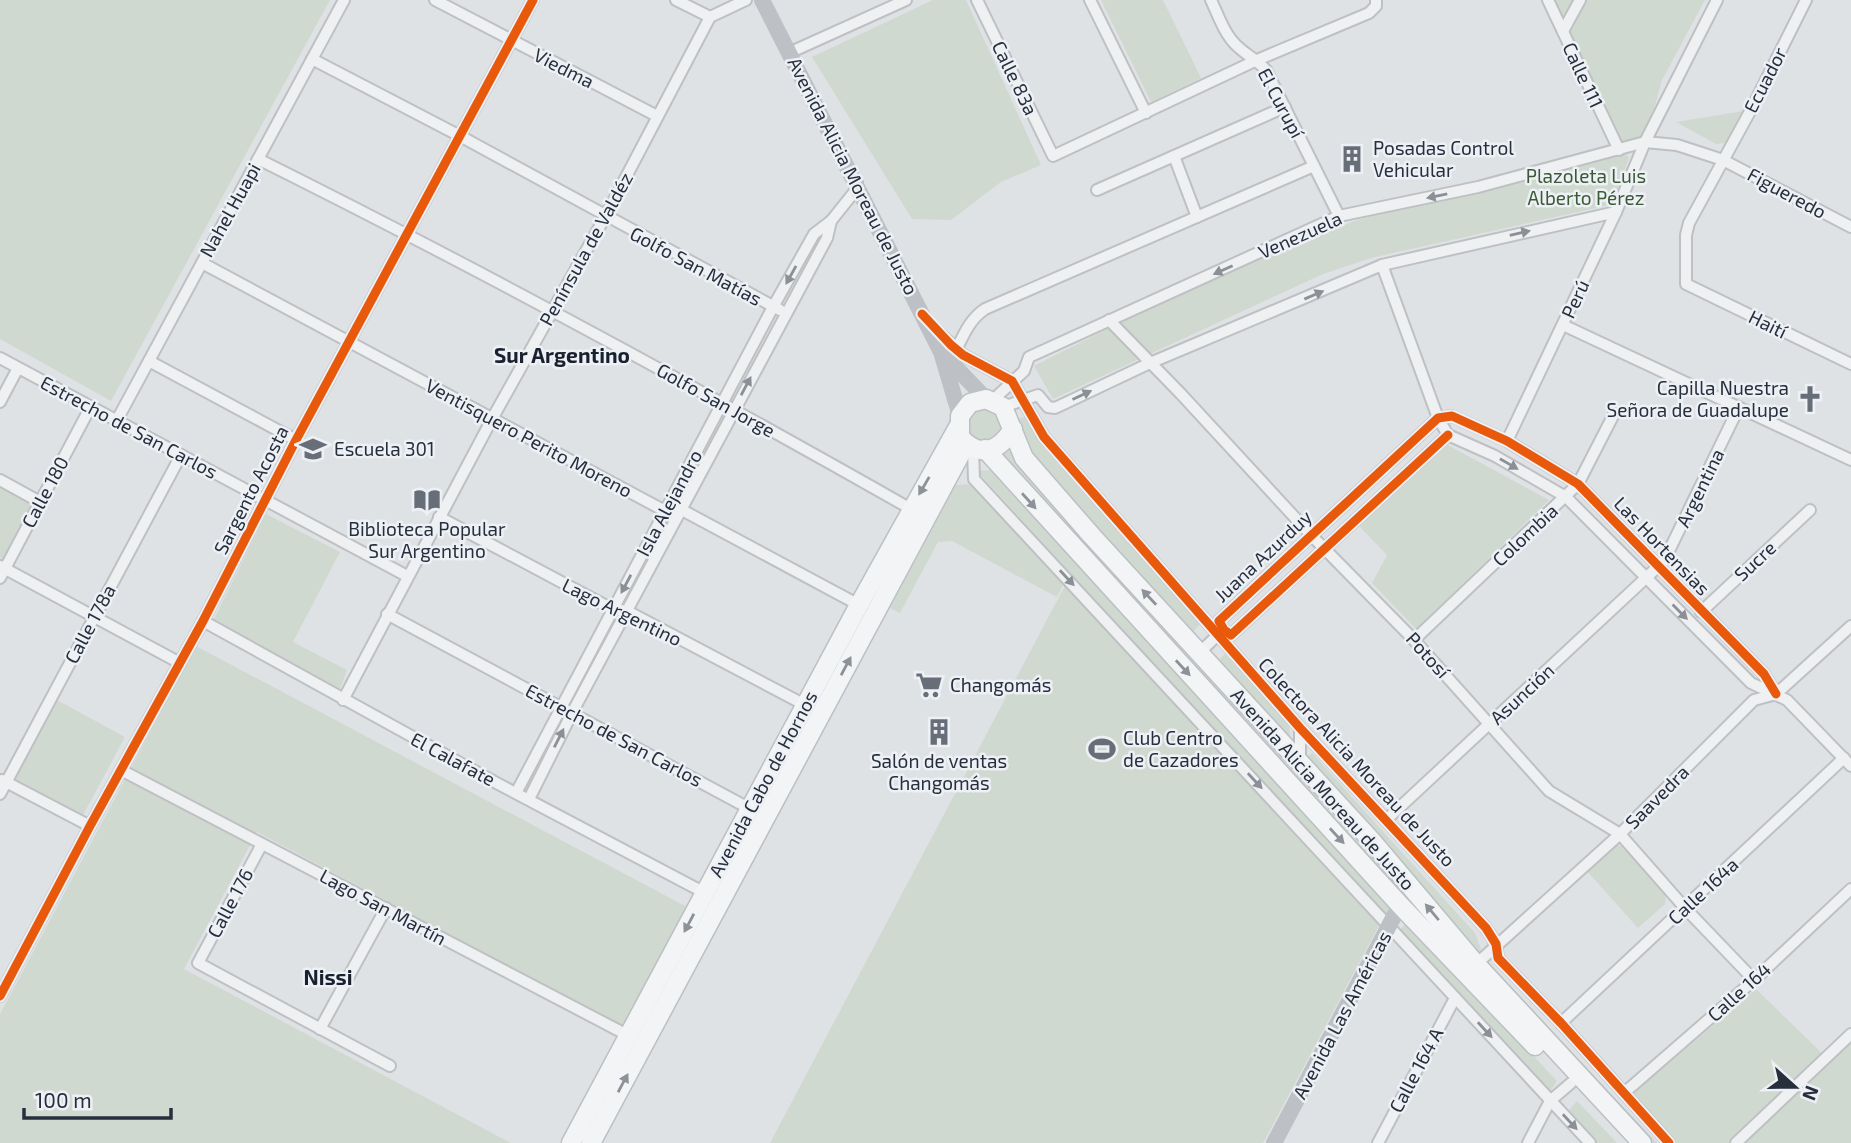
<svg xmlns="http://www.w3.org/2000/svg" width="1851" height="1143" font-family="'Exo 2',sans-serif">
<rect width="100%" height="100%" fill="#dfe2e5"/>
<g fill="#d0d9d0">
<path d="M 0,0 L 330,0 L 111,401 L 0,339 Z"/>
<path d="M 933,0 L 966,0 L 1041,165 L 1001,182 L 951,220 L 912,219 L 812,57 Z"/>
<path d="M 1101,0 L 1163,0 L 1201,78 L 1151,102 Z"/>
<path d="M 1545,0 L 1705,0 L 1662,80 L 1647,135 L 1615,150 Z"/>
<path d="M 1743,111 L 1726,143 L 1716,144 L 1676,122 Z"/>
<path d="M 1624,152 L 1629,158 L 1613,201 L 1605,206 L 1371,258 L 1323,274 L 1053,399 L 1034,366 L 1226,269 L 1360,219 Z"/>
<path d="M 982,407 C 1006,415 1007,432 985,444 L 969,438 L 966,415 Z"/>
<path d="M 1026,416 L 1044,448 L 1200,624 L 1192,633 L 1034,459 L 1016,420 Z"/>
<path d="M 1012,442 L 1403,884 L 1394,893 L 999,457 Z"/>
<path d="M 1448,445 L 1549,500 L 1416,629 L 1372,583 L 1387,555 L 1359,526 Z"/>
<path d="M 995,470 L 1395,904 L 1386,917 L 977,471 Z"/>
<path d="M 972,484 L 1065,581 L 1057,597 L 952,541 L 938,542 L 900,613 L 890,608 L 956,485 Z"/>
<path d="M 0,487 L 32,504 L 3,559 L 0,558 Z"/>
<path d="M 266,514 L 340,552 L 293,642 L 347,670 L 340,689 L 212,623 Z"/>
<path d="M 1068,580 L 1383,918 L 1263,1143 L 770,1143 Z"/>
<path d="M 196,646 L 687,907 L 623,1027 L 257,832 L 184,969 L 511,1143 L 0,1143 L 0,1014 Z"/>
<path d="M 1225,654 L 1289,725 L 1291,744 L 1217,661 Z"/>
<path d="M 57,700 L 125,737 L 82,817 L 14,780 Z"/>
<path d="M 1312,753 L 1475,933 L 1481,949 L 1476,958 L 1407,868 L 1305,758 Z"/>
<path d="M 1615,845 L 1624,846 L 1666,892 L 1665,904 L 1638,928 L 1587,871 Z"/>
<path d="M 1408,921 L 1557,1081 L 1547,1096 L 1395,935 Z"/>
<path d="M 1498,973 L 1657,1143 L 1648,1143 L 1493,978 Z"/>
<path d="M 1756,989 L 1830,1061 L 1851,1042 L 1851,1143 L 1675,1143 L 1629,1097 Z"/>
<path d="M 1577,1101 L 1617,1143 L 1589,1143 L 1564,1116 Z"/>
</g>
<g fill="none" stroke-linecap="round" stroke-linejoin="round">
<defs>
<g id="street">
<path d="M 435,0 L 657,116"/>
<path d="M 676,0 L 710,17"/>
<path d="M 977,0 L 1053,156 L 1257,60 L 1369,13 L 1376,6 L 1376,0"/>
<path d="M 1090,0 L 1146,113"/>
<path d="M 1211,0 C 1218,15 1224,33 1236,45 C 1245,54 1257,60 1266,70 L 1339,216"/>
<path d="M 1548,0 L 1619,150"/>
<path d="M 1806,0 L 1753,106 L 1689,223 L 1686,235 L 1686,284 L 1851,364"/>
<path d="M 1563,31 L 1580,0"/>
<path d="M 791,52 L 906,0"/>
<path d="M 312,59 L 460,136 L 780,310"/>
<path d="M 1174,156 L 1197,217"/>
<path d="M 258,159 C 479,269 696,387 911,509"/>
<path d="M 1097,190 L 1285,107"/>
<path d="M 202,263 L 665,511 L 682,510 L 859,605"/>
<path d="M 1382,265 L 1438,418 L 1448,435 L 1495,456 L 1566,497 L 1751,683 L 1787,700 L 1851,766"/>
<path d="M 1109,320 L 1181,394 L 1311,535 L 1414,640 L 1549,791 L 1620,834 L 1685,908 L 1754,980"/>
<path d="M 1563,325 L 1851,460"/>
<path d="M 933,327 L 963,355 L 1012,381 L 1044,437 L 1300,728 L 1486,928 L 1496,944 L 1498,958 L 1561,1023 L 1669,1143"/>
<path d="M 956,350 C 964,334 970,319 985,309 L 1314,166"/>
<path d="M 0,358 L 407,576"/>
<path d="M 149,361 L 296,440"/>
<path d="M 993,400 L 1024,371 L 1029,357 L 1339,216 L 1478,187 L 1645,142 L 1677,145 L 1723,160 L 1851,227"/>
<path d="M 0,402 L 18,368"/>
<path d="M 1003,407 L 1038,395 L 1048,407 L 1055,408 L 1150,363 L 1382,265 L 1616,212"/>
<path d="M 117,420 L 344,0"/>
<path d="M 1448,435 L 1231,635 L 1224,630 L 1219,621 L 1438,418 L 1452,416 L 1507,441 L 1578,484 L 1764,674 L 1776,694"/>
<path d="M 1507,441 L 1616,212 L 1645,142 L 1717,0"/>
<path d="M 973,449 L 974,479 L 1590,1143"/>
<path d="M 0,480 L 40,502"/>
<path d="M 439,517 L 612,609 L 627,611 L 805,705"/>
<path d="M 0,566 L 180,663"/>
<path d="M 0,578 L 91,406"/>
<path d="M 1701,612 L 1810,510"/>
<path d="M 387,614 L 754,811"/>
<path d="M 203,621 L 489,779 L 705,893"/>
<path d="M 1414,640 L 1578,484 L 1614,414"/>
<path d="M 1200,652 L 1221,632"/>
<path d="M 343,700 L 492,419 L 605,217 L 710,17 L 746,0"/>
<path d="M 1300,761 L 1300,728"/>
<path d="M 121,770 L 633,1038"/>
<path d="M 2,780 L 90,826"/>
<path d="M 516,793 L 773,307 L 814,234 L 831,221 L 855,191 L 857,182"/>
<path d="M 0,794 L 181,455"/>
<path d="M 529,799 L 572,713 L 827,238 L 831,221"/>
<path d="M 1386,820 L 1664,561 L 1739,407"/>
<path d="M 262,844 L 198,963 L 390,1066"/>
<path d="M 1473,967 L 1620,834 L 1754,700 L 1776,694 L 1851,626"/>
<path d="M 0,996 L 90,826 L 203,621 L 296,440 L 533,0"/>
<path d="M 1561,1023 L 1844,758"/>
<path d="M 320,1029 L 386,908"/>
<path d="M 1624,1093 L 1754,980 L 1851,889"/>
<path d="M 1378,1143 L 1455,998"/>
<path d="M 1528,1143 L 1550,1101 L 1571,1083"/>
<path d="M 1736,1143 L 1851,1034"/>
</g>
<g id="primary">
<path d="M 1013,429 C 998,452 980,459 960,437 L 960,416 L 970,403 L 986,399 L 1003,407 L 1024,458 L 1092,536 L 1372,841 L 1476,964 L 1642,1143"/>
<path d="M 985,449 L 1400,905 L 1535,1046"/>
<path d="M 571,1143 L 859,605 L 958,427"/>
<path d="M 591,1143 L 966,444"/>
</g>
</defs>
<use href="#street" stroke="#bec0c3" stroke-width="14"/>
<use href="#primary" stroke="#bcbfc3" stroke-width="21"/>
<use href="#street" stroke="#eff0f1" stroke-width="10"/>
<g stroke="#bdc0c4" stroke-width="16">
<path d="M 762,0 L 941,352 L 960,416"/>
<path d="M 943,354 L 986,399"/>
<path d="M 1274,1143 L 1410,886"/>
</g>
<use href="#primary" stroke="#f3f4f5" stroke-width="18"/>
<defs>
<g id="cycleway">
<path d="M 922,314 L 951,345 L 963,355 L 1012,381 L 1044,437 L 1300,728 L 1486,928 L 1496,944 L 1498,958 L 1561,1023 L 1669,1143"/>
<path d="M 1448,435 L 1231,635 L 1224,630 L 1219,621 L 1438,418 L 1452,416 L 1507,441 L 1578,484 L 1764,674 L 1776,694"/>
<path d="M 0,996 L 90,826 L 203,621 L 296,440 L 533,0"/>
</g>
</defs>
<use href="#cycleway" stroke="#edf0f5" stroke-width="13"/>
<use href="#cycleway" stroke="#e8590c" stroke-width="9"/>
</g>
<defs><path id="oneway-solid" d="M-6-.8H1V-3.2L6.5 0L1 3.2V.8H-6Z" transform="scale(1.75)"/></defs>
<g fill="#8b9097">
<use href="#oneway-solid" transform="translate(1437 196) rotate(168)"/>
<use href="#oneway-solid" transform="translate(1520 233) rotate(-13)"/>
<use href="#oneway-solid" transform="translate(1223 270) rotate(156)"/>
<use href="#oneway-solid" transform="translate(791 275) rotate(119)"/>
<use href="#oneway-solid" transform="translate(1314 295) rotate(-23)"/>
<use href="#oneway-solid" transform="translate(746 386) rotate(-62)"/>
<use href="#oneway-solid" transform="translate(1082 395) rotate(-25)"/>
<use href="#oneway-solid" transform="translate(1509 464) rotate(30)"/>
<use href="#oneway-solid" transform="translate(1067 578) rotate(47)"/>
<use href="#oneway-solid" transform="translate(626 584) rotate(118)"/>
<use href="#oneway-solid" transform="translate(1680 612) rotate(45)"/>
<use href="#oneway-solid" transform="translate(559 738) rotate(-63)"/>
<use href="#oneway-solid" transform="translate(1255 781) rotate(47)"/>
<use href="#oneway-solid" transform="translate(1485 1030) rotate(47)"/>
<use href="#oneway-solid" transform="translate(1570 1122) rotate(47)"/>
</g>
<g fill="#8d9299">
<use href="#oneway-solid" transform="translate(924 486) rotate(120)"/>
<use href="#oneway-solid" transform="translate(1029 501) rotate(48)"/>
<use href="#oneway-solid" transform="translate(1149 597) rotate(-133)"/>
<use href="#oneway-solid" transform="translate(846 666) rotate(-62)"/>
<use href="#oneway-solid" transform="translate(1183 668) rotate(47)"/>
<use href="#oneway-solid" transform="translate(1337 836) rotate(47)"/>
<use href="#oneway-solid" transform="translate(1432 912) rotate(-130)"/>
<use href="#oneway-solid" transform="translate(689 923) rotate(118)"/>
<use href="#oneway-solid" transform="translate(623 1083) rotate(-62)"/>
</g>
<defs>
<symbol id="building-bare" viewBox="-9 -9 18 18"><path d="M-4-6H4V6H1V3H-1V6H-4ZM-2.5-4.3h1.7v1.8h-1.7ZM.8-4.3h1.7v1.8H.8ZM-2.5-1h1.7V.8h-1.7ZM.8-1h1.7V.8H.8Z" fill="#676e78" stroke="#edf0f5" stroke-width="2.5" paint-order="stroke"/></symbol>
<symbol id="church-bare" viewBox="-9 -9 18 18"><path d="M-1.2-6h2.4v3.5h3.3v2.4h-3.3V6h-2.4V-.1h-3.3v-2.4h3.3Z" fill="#676e78" stroke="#edf0f5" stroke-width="2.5" paint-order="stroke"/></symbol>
<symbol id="school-bare" viewBox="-9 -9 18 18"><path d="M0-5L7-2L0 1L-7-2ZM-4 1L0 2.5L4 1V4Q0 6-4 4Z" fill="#676e78" stroke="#edf0f5" stroke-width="2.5" paint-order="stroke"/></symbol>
<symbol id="library-bare" viewBox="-9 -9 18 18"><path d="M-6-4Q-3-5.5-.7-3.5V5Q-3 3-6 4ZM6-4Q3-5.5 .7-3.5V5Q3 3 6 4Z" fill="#676e78" stroke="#edf0f5" stroke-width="2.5" paint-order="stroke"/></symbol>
<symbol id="supermarket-bare" viewBox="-9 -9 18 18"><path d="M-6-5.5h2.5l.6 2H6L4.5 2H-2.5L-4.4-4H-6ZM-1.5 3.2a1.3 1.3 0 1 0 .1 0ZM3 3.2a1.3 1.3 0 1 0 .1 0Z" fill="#676e78" stroke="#edf0f5" stroke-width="2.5" paint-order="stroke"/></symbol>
<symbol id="stadium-bare" viewBox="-9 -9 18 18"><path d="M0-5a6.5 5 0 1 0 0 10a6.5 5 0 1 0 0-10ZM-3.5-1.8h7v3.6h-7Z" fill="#676e78" stroke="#edf0f5" stroke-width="2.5" paint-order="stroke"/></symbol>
</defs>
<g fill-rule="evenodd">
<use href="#building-bare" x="1333" y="140" width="38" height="38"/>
<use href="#church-bare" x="1791" y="380" width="38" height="38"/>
<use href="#school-bare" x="294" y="430" width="38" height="38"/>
<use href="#library-bare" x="408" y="481" width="38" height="38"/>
<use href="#supermarket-bare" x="910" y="666" width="38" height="38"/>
<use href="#building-bare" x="920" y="713" width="38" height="38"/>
<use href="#stadium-bare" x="1083" y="730" width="38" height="38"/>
</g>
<g text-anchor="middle" stroke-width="5" stroke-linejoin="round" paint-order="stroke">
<g font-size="19" fill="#272f3d" stroke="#edf0f5">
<text transform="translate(564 68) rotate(27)" y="7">Viedma</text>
<text transform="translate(1583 75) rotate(65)" y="7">Calle 111</text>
<text transform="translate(1015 78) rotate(64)" y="7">Calle 83a</text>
<text transform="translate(1765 80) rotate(-63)" y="7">Ecuador</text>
<text transform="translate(1281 103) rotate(62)" y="7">El Curupí</text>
<text transform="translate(853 176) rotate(63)" y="7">Avenida Alicia Moreau de Justo</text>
<text transform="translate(1787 193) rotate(28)" y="7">Figueredo</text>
<text transform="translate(230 210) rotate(-61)" y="7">Nahel Huapi</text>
<text transform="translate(1300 235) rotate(-24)" y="7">Venezuela</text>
<text transform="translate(586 249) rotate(-61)" y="7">Península de Valdéz</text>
<text transform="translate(696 266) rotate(28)" y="7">Golfo San Matías</text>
<text transform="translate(1575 299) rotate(-65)" y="7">Perú</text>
<text transform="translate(1768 324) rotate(26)" y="7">Haití</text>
<text transform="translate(716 400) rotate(29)" y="7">Golfo San Jorge</text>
<text transform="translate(129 427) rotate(28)" y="7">Estrecho de San Carlos</text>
<text transform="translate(529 438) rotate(28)" y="7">Ventisquero Perito Moreno</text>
<text transform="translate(1700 488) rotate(-64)" y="7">Argentina</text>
<text transform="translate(251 490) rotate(-63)" y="7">Sargento Acosta</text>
<text transform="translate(45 492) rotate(-62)" y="7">Calle 180</text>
<text transform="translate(669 503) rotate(-62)" y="7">Isla Alejandro</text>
<text transform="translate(1525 535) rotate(-43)" y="7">Colombia</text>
<text transform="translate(1662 546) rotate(46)" y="7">Las Hortensias</text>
<text transform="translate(1263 556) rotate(-43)" y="7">Juana Azurduy</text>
<text transform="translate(1755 561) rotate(-43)" y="7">Sucre</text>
<text transform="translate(622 612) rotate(26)" y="7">Lago Argentino</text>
<text transform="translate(90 624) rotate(-62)" y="7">Calle 178a</text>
<text transform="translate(1428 655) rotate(48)" y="7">Potosí</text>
<text transform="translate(1522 694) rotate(-43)" y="7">Asunción</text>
<text transform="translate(614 735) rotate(28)" y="7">Estrecho de San Carlos</text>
<text transform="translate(453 759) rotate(28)" y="7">El Calafate</text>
<text transform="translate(1357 762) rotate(47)" y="7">Colectora Alicia Moreau de Justo</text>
<text transform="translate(763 784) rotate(-62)" y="7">Avenida Cabo de Hornos</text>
<text transform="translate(1323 789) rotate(48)" y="7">Avenida Alicia Moreau de Justo</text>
<text transform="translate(1657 797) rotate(-45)" y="7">Saavedra</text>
<text transform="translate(1703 891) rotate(-43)" y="7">Calle 164a</text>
<text transform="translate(230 903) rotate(-62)" y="7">Calle 176</text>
<text transform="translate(383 907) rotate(28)" y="7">Lago San Martín</text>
<text transform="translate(1739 992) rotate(-42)" y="7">Calle 164</text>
<text transform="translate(1342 1015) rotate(-62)" y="7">Avenida Las Américas</text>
<text transform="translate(1416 1070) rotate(-62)" y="7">Calle 164 A</text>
</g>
<g font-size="19" fill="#272f3d" stroke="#edf0f5" text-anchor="start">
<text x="1373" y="155">Posadas Control<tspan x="1373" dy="22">Vehicular</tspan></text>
<text x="1789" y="395" text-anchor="end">Capilla Nuestra<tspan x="1789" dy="22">Señora de Guadalupe</tspan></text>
<text x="334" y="456">Escuela 301</text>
<text x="427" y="536" text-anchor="middle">Biblioteca Popular<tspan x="427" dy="22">Sur Argentino</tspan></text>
<text x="950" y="692">Changomás</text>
<text x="1123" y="745">Club Centro<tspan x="1123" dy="22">de Cazadores</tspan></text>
<text x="939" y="768" text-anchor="middle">Salón de ventas<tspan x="939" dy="22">Changomás</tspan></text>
</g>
<g font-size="19" fill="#3b5934" stroke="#edf0f5">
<text x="1586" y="183">Plazoleta Luis<tspan x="1586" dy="22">Alberto Pérez</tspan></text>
</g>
<g font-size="21" font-weight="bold" fill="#19202e" stroke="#edf0f5">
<text x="562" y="363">Sur Argentino</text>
<text x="328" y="985">Nissi</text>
</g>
</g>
<g transform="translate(1795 1087) rotate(111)" stroke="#edf0f5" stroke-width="5" paint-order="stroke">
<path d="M0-5L12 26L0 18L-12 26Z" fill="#272f3d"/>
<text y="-10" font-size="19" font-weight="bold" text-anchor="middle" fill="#272f3d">N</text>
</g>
<path d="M24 1108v10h147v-10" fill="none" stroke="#272f3d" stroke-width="3.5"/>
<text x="35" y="1108" font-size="21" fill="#272f3d" stroke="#edf0f5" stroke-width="5" paint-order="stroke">100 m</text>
</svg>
